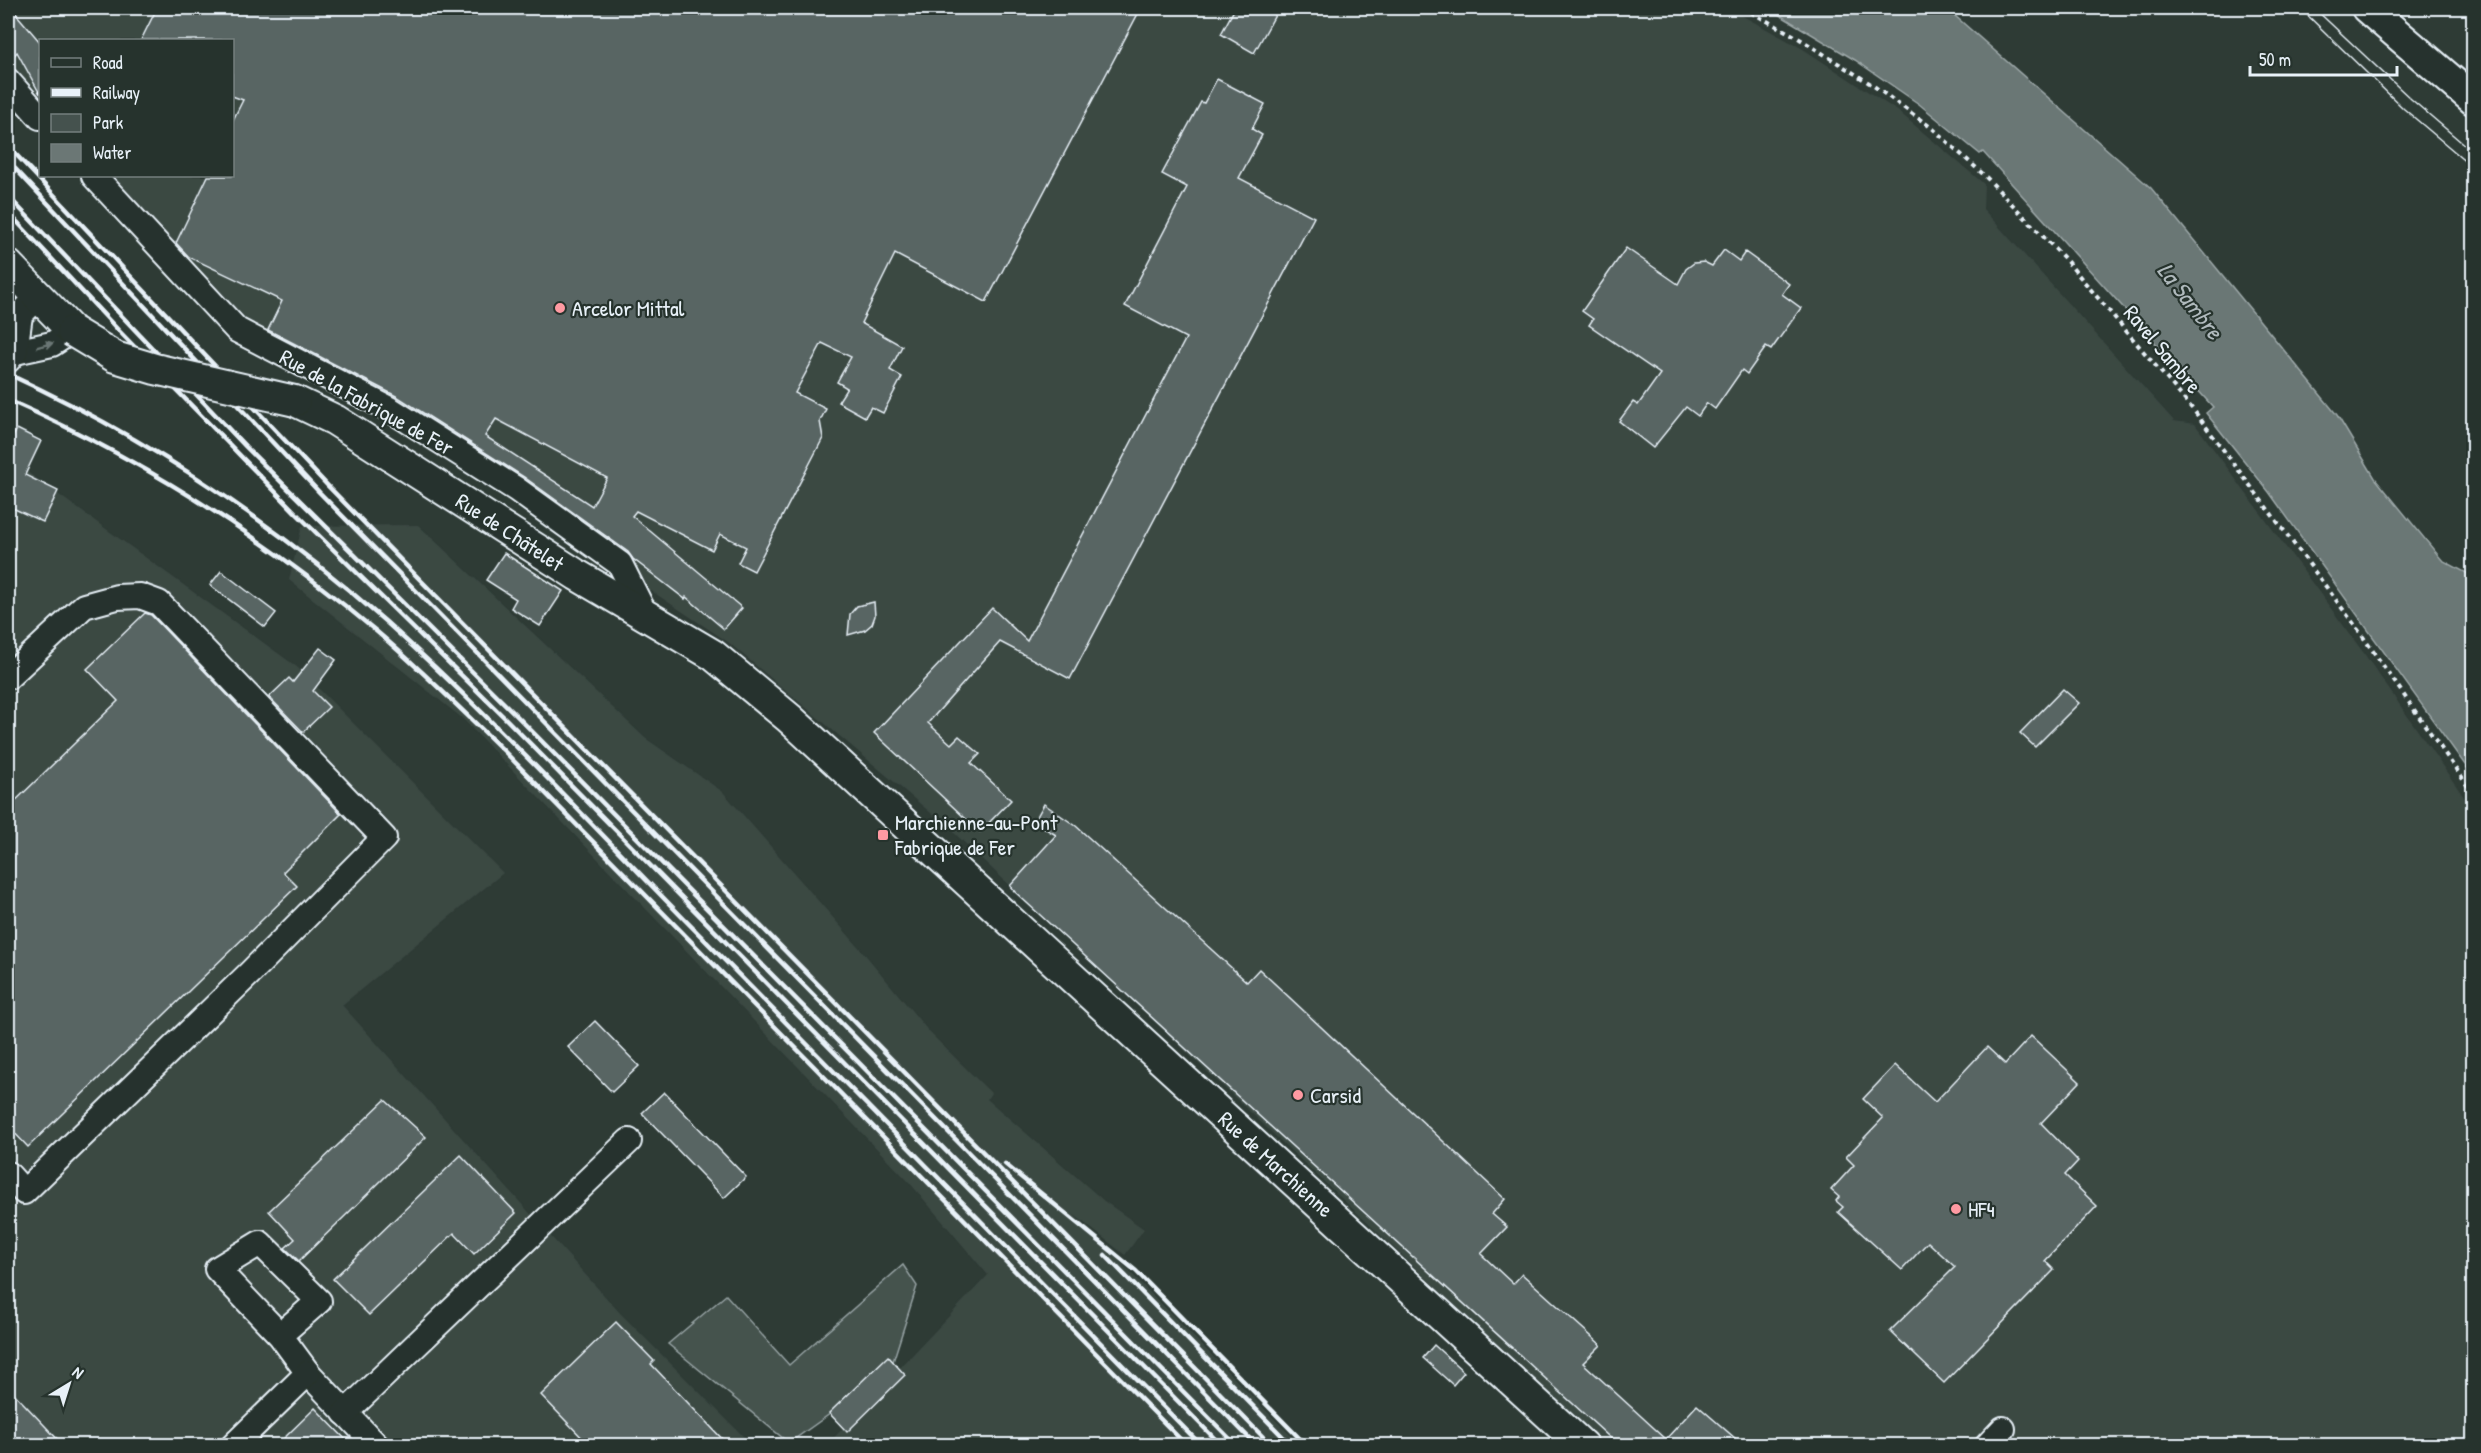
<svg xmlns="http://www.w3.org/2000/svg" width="2481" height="1453" font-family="'Patrick Hand',sans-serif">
<rect width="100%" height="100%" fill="#2e3b35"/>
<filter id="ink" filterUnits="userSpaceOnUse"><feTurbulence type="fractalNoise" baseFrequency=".0167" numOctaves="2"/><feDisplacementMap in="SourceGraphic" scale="12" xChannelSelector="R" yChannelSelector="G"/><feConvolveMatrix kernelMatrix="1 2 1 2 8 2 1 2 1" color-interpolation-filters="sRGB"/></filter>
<g filter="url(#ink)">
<g fill="#3b4843">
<path d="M 8,8 L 1728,8 L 1803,49 L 1899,112 L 1984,184 L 1983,209 L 2174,421 L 2195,424 L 2363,652 L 2473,810 L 2473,1445 L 1603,1445 L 950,829 L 728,642 L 491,484 L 270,350 L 103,176 L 232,176 L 232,40 L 40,40 L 40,103 L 8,66 Z"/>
<path d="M 8,458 L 297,667 L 503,873 L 342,1005 L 620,1313 L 752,1445 L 8,1445 Z"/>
<path d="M 418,525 L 645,738 L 723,792 L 863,952 L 930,1033 L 991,1093 L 987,1099 L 1104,1201 L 1144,1229 L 1125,1255 L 1073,1214 L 1300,1445 L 827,1445 L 988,1275 L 909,1182 L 462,718 L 289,580 L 302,526 Z"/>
</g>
<path fill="#45524e" stroke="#96a2a3" stroke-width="1.5" d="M 903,1265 L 917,1286 L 890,1371 L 789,1443 L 668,1344 L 726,1295 L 789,1365 Z"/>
<path fill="#6b7775" stroke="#9da8a9" stroke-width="1.5" d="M 1768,8 L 1946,8 L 2151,188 L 2337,415 L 2375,478 L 2442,560 L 2470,575 L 2473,573 L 2473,776 L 2269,492 L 2206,413 L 2213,407 L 1983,152 L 1980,154 L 1919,104 L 1855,60 Z"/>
<g fill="#596563" stroke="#e8f1f8" stroke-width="1.5" fill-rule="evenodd">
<path d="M 8,8 L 11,8 L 40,42 L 40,94 L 17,52 L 8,62 Z"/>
<path d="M 157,8 L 1141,8 L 986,302 L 895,254 L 861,323 L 902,346 L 890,370 L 902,377 L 883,413 L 871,407 L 865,417 L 838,402 L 847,388 L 837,382 L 851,357 L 822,343 L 795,393 L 826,409 L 820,421 L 823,438 L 754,571 L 738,563 L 746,547 L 720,534 L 712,550 L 636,511 L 632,516 L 742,608 L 724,629 L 686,597 L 685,599 L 633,559 L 628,552 L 524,477 L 398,397 L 268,330 L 282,301 L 189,257 L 176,243 L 208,176 L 232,176 L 232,122 L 243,100 L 232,96 L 232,40 L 141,40 ZM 496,419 L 607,478 L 592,506 L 485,436 Z"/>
<path d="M 1235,8 L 1279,8 L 1254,53 L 1221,34 Z"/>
<path d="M 1217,79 L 1265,104 L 1252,129 L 1262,135 L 1239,178 L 1314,217 L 1070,679 L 1000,642 L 928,723 L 951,744 L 959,736 L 980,754 L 971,763 L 1011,800 L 980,832 L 874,733 L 992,608 L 1027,641 L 1186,338 L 1125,306 L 1187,187 L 1162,174 L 1201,102 L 1204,103 Z"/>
<path d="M 1626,248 L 1678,284 L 1686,269 L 1694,263 L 1704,262 L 1712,266 L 1724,250 L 1739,261 L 1745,252 L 1789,284 L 1782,294 L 1801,308 L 1771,350 L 1766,347 L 1747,374 L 1742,370 L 1715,409 L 1707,403 L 1698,416 L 1686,407 L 1653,448 L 1619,421 L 1633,402 L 1638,405 L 1660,374 L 1589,325 L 1593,319 L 1582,311 Z"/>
<path d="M 17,429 L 41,441 L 25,475 L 58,491 L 43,522 L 8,506 L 8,447 Z"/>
<path d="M 504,553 L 563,591 L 540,626 L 511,608 L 516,599 L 486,580 Z"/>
<path d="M 221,571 L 276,613 L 265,627 L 210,585 Z"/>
<path d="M 874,602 L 875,616 L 872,624 L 865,630 L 848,635 L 850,614 L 857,606 Z"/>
<path d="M 145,613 L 151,615 L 341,814 L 283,872 L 297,886 L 28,1147 L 8,1126 L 8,808 L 118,701 L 87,669 Z"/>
<path d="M 320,648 L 336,660 L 313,691 L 329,707 L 303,732 L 269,697 L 289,678 L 293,682 Z"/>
<path d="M 2063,689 L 2079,703 L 2035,747 L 2020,733 Z"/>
<path d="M 1044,804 L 1076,826 L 1247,982 L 1259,969 L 1505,1199 L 1492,1214 L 1507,1227 L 1481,1254 L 1513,1284 L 1522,1274 L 1601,1345 L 1583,1363 L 1666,1439 L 1697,1405 L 1744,1446 L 1619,1446 L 1015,892 L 1010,886 L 1056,835 L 1034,822 Z"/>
<path d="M 595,1021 L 639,1066 L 612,1092 L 568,1047 Z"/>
<path d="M 2031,1036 L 2080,1082 L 2041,1123 L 2078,1161 L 2065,1175 L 2097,1206 L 2045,1261 L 2054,1270 L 1944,1383 L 1890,1331 L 1955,1267 L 1928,1242 L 1902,1270 L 1838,1212 L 1843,1207 L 1836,1201 L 1839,1197 L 1831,1190 L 1854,1165 L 1846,1157 L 1883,1118 L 1863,1099 L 1895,1065 L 1935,1102 L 1987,1047 L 2005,1064 Z"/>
<path d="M 664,1092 L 746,1177 L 724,1198 L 642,1113 Z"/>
<path d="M 385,1100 L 426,1137 L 299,1261 L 285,1248 L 295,1239 L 269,1211 Z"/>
<path d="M 461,1155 L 516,1213 L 474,1254 L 454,1233 L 369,1315 L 333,1279 Z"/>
<path d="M 616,1322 L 654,1361 L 651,1364 L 729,1446 L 590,1446 L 541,1395 Z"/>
<path d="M 1434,1345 L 1464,1372 L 1453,1385 L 1423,1358 Z"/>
<path d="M 888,1356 L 905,1375 L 847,1432 L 829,1413 Z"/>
<path d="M 8,1387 L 64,1446 L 21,1446 L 8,1431 Z"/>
<path d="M 315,1408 L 352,1446 L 276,1446 Z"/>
</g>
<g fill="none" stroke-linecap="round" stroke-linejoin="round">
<defs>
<g id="minor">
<path d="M 8,81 L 40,117"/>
<path d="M 94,176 L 237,330 L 391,410 L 516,489 L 620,564 L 646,616"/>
<path d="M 15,352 L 52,344 L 72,331"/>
<path d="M 8,360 L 15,352 L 20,315 L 38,297"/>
<path d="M 8,677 L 84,606 L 117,597 L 140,596 L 159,603 L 384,838 L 250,973 L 24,1192 L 8,1174"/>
<path d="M 280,1335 L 319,1301 L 260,1243 L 217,1269 L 280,1335 L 308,1373 L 377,1446"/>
<path d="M 345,1413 L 629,1141"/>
<path d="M 233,1446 L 308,1373"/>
<path d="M 1987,1446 L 2003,1429"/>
</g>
<g id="major">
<path d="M 2367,8 L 2474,100"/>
<path d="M 8,265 L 72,331"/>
<path d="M 295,401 L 335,420 L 577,575 L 713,655 L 789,718 L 1583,1446"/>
</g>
</defs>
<use href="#minor" stroke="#e8f1f8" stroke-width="28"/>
<use href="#major" stroke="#e8f1f8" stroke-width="34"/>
<path stroke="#e8f1f8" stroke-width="4" stroke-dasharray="4.5 4.5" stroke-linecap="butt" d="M 1743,8 L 1795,36 L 1871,84 L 1932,128 L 1983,174 L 2064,258 L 2195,412 L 2354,624 L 2474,795"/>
<use href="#minor" stroke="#26332d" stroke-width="24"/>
<use href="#major" stroke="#26332d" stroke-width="30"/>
<g stroke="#e8f1f8" stroke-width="1.5">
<path d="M 2300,8 L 2404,109 L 2474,168"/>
<path d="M 2314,8 L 2411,99 L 2474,153"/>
</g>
<g stroke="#e8f1f8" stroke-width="4.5">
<path d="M 8,146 L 328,486 L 1272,1446"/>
<path d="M 8,161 L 320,493 L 1257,1446"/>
<path d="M 8,196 L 246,447 L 514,713 L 1237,1446"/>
<path d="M 8,212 L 119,331 L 298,515 L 507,720 L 1222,1446"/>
<path d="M 8,374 C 146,437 272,521 386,622 C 492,717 591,824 690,925 C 861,1099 1031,1272 1202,1446"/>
<path d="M 8,400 C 140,458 265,538 376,631 C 421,669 463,711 505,752 L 1187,1446"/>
<path d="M 1005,1164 L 1136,1271 L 1307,1446"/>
<path d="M 1105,1255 L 1292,1446"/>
</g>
<defs>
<path id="major-bridge" d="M 72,331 L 115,357 L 155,369 L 295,401"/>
</defs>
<use href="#major-bridge" stroke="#e8f1f8" stroke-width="34" stroke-linecap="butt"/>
<use href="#major-bridge" stroke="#26332d" stroke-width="30"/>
</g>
<defs><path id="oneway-solid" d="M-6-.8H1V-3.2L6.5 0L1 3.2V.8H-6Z" transform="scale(1.5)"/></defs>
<use fill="#6a7674" href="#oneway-solid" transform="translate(45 345) rotate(-15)"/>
</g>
<g fill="#ff9aa2" stroke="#26332d" stroke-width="2">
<circle cx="560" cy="308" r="6"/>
<rect x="877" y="829" width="12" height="12" rx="3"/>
<circle cx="1298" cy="1095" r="6"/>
<circle cx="1956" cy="1209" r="6"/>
</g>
<g text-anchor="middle" stroke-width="4.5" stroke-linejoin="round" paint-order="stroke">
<g font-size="22" fill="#e8f1f8" stroke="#26332d" text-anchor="start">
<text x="572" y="316">Arcelor Mittal</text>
<text x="895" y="830">Marchienne-au-Pont<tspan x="895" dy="25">Fabrique de Fer</tspan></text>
<text x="1310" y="1103">Carsid</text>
<text x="1968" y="1217">HF4</text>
</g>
<g font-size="22" fill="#e8f1f8" stroke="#26332d">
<text transform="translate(2163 349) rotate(50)" y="8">Ravel Sambre</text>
<text transform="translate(367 402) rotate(29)" y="8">Rue de la Fabrique de Fer</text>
<text transform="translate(510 532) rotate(33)" y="8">Rue de Châtelet</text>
<text transform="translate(1276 1164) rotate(42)" y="8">Rue de Marchienne</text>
</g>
<g font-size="24" font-style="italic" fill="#b0babd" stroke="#26332d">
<text transform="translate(2190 301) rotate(52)" y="8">La Sambre</text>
</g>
</g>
<rect width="2481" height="1453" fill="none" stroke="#26332d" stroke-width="30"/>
<rect x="15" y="15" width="2451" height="1423" fill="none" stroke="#e8f1f8" stroke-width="2" filter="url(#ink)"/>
<rect x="39" y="39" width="195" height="138" fill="#26332d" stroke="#747f7e" stroke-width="1.5"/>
<rect x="51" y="58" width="30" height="9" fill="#26332d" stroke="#747f7e" stroke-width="1.5"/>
<text x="93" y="69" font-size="18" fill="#e8f1f8">Road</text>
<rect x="51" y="88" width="30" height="9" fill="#e8f1f8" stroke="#747f7e" stroke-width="1.5"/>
<text x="93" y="99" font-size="18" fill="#e8f1f8">Railway</text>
<rect x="51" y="114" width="30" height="18" fill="#45524e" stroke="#747f7e" stroke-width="1.5"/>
<text x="93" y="129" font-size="18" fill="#e8f1f8">Park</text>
<rect x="51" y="144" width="30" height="18" fill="#6b7775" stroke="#747f7e" stroke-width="1.5"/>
<text x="93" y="159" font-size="18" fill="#e8f1f8">Water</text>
<g transform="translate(69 1384) rotate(38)" stroke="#26332d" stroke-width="4.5" paint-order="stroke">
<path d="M0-4.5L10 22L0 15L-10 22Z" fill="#e8f1f8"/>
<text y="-9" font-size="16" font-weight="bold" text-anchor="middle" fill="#e8f1f8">N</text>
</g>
<path d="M2250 66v9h147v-9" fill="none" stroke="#e8f1f8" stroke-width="3"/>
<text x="2259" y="66" font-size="18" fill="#e8f1f8" stroke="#26332d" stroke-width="4.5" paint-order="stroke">50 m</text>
</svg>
